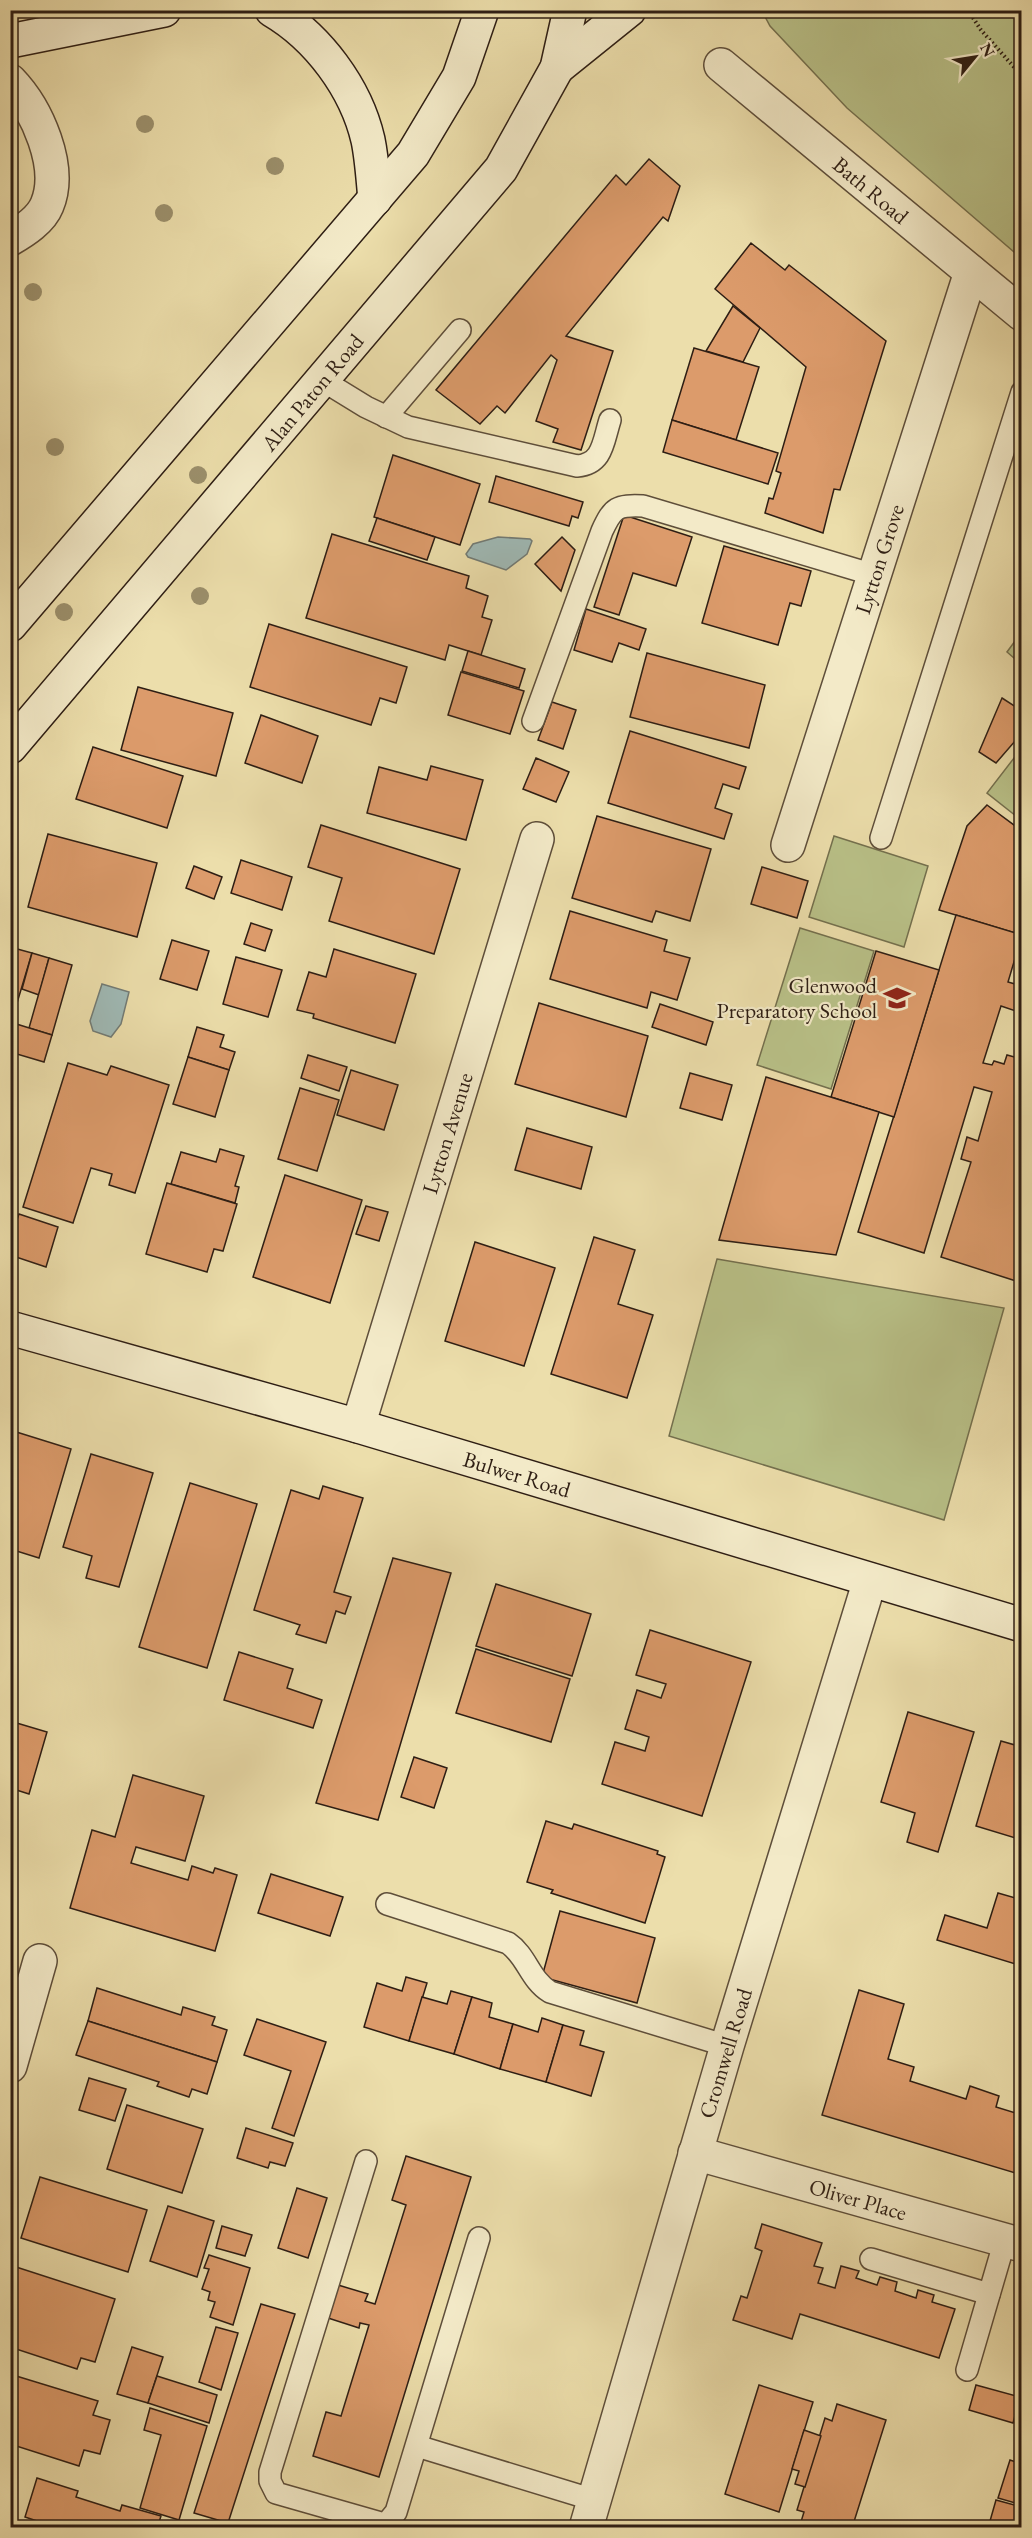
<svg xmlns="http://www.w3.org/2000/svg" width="1032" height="2538" font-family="'EB Garamond',serif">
<rect width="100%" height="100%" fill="#ecdeab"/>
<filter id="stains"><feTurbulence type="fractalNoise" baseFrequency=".00333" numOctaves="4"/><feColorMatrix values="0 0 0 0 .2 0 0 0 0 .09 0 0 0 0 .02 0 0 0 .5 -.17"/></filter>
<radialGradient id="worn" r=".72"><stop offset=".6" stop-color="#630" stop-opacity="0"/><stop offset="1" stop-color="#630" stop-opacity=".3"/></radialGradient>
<g fill="#b9c188" stroke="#74704e" stroke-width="1.5">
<path d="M 762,11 L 1021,11 L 1021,258 L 847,108 L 770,26 Z"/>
<path d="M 1021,633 L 1021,664 L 1007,652 Z"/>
<path d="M 1021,749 L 1021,820 L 987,793 Z"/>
<path d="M 834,836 L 928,866 L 904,947 L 809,917 Z"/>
<path d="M 800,928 L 874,951 L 831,1089 L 757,1065 Z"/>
<path d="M 717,1259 L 1004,1308 L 944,1520 L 669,1436 Z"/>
</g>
<g fill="#9fb9b5" stroke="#727b75" stroke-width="1.5">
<path d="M 498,537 L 530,539 L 532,541 L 527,554 L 506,570 L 468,557 L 466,554 L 473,544 Z"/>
<path d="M 102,984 L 129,992 L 121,1024 L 111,1037 L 93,1031 L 90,1021 Z"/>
</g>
<g fill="#dc9b6b" stroke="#2e1e14" stroke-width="1.5">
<path d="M 649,159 L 680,186 L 668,221 L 663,217 L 566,336 L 613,351 L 581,450 L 553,442 L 558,429 L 536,421 L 557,360 L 551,355 L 505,413 L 497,406 L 480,424 L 436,390 L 616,175 L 626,185 Z"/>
<path d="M 751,243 L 785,270 L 789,265 L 886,341 L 840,490 L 834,489 L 823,533 L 765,513 L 769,498 L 773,499 L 781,473 L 776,471 L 806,367 L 715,289 Z"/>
<path d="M 733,306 L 760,328 L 743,362 L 706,351 Z"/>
<path d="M 694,348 L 759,367 L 736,440 L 672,420 Z"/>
<path d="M 672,420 L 778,453 L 768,484 L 663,452 Z"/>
<path d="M 393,455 L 480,484 L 460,545 L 374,517 Z"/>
<path d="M 496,476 L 583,502 L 578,518 L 572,516 L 569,526 L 489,502 Z"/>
<path d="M 624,515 L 692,537 L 676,586 L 633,573 L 619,615 L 594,607 Z"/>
<path d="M 377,518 L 435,537 L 427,560 L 369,541 Z"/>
<path d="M 332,534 L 469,576 L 466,588 L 488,596 L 482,617 L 492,620 L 481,655 L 449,645 L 445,660 L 306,618 Z"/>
<path d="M 562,537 L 575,550 L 561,591 L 535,564 Z"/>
<path d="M 724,546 L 811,571 L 801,606 L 790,603 L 778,645 L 702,623 Z"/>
<path d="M 586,609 L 646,629 L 639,650 L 619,643 L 612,662 L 574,650 Z"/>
<path d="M 269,624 L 407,667 L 396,703 L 380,698 L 371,725 L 250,687 Z"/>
<path d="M 468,651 L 525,669 L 519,688 L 462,671 Z"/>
<path d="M 647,653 L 765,685 L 749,748 L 630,717 Z"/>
<path d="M 461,672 L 524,691 L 510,734 L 448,715 Z"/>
<path d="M 138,687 L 233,713 L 216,776 L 121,750 Z"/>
<path d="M 1002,698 L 1022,711 L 1022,733 L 996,763 L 979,752 Z"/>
<path d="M 552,702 L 576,710 L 563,749 L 538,740 Z"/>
<path d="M 261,715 L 318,736 L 302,783 L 245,763 Z"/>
<path d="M 630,731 L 746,767 L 739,789 L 723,784 L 715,808 L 732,814 L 724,839 L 608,803 Z"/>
<path d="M 93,747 L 183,776 L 167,828 L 76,799 Z"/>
<path d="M 536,758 L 569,772 L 556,802 L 523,789 Z"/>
<path d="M 431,766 L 483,780 L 466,840 L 367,813 L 379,767 L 427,780 Z"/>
<path d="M 987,805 L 1022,831 L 1022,935 L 939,910 L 967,826 Z"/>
<path d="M 597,816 L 711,849 L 690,921 L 656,911 L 652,922 L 572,898 Z"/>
<path d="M 321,825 L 460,869 L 434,954 L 329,921 L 342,878 L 308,867 Z"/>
<path d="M 48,834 L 157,863 L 137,937 L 28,907 Z"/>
<path d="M 241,860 L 292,877 L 282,910 L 231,893 Z"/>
<path d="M 194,866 L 222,877 L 214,899 L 186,888 Z"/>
<path d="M 762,867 L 808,881 L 797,918 L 751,904 Z"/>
<path d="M 570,911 L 667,940 L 664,951 L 690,958 L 677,1000 L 651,992 L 647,1008 L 550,979 Z"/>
<path d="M 956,915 L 1022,935 L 1008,982 L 1022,986 L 1022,1013 L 1001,1006 L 983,1063 L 992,1065 L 994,1061 L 1004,1064 L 1007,1055 L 1022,1059 L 1022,1158 L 1018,1157 L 1015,1166 L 1022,1168 L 1022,1264 L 1016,1281 L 941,1257 L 971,1162 L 961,1159 L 967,1137 L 978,1141 L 992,1092 L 974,1087 L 924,1253 L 858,1232 Z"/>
<path d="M 251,923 L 272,930 L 265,951 L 244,944 Z"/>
<path d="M 172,940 L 209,951 L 197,990 L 160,979 Z"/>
<path d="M 10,947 L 32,953 L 11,1023 L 10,1022 Z"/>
<path d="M 334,949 L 416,974 L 395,1043 L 313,1018 L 314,1014 L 297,1010 L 309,972 L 326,977 Z"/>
<path d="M 876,951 L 939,970 L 894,1117 L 831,1097 Z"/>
<path d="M 32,953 L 49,958 L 39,995 L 22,989 Z"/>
<path d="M 236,957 L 282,970 L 268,1017 L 223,1004 Z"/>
<path d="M 49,958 L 72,965 L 52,1035 L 29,1028 Z"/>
<path d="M 539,1003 L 648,1036 L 626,1117 L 515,1084 Z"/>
<path d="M 660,1004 L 713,1022 L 706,1045 L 652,1027 Z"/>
<path d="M 10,1022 L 52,1035 L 44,1062 L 10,1052 Z"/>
<path d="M 197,1027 L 224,1035 L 220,1047 L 235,1052 L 229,1070 L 188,1057 Z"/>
<path d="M 308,1055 L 347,1067 L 339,1091 L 301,1078 Z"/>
<path d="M 188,1057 L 229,1070 L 215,1117 L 173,1104 Z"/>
<path d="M 68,1063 L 107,1075 L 111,1066 L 169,1085 L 135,1193 L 109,1185 L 112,1174 L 91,1168 L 73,1223 L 23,1207 Z"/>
<path d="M 351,1070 L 398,1085 L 384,1130 L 337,1115 Z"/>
<path d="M 690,1073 L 732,1085 L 722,1120 L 680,1108 Z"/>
<path d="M 766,1077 L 879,1112 L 836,1255 L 719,1240 Z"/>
<path d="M 300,1088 L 339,1100 L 317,1171 L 278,1159 Z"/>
<path d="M 10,1107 L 16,1109 L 10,1128 Z"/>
<path d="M 527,1128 L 592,1147 L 581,1189 L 515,1170 Z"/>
<path d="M 10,1129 L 17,1131 L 10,1153 Z"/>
<path d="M 220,1149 L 244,1156 L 235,1186 L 239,1187 L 235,1203 L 171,1184 L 181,1152 L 216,1162 Z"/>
<path d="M 285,1175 L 362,1200 L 330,1303 L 253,1277 Z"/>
<path d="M 167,1183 L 237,1204 L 223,1251 L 214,1249 L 207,1272 L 146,1254 Z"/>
<path d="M 366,1206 L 388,1212 L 379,1241 L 356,1234 Z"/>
<path d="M 19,1214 L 58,1227 L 46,1267 L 10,1255 L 10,1240 Z"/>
<path d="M 594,1237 L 635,1250 L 618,1304 L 653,1315 L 627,1398 L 551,1374 Z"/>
<path d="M 475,1242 L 555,1268 L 524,1366 L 445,1341 Z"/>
<path d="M 10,1430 L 71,1449 L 39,1558 L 10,1549 Z"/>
<path d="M 91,1454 L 153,1473 L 119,1587 L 86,1578 L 92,1556 L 63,1547 Z"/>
<path d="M 190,1483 L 257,1504 L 207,1668 L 139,1647 Z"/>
<path d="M 323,1486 L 363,1498 L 334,1592 L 351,1597 L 345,1614 L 336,1611 L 326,1643 L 296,1634 L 300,1625 L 254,1610 L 291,1490 L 319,1499 Z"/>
<path d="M 393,1558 L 451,1573 L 378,1820 L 316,1803 Z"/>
<path d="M 496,1584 L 591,1614 L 572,1676 L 476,1646 Z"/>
<path d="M 650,1630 L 751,1662 L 702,1816 L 602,1784 L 615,1742 L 645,1751 L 649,1737 L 625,1729 L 637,1690 L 661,1698 L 666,1684 L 636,1675 Z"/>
<path d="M 476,1649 L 570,1679 L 551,1742 L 456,1713 Z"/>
<path d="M 239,1652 L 293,1669 L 287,1688 L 322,1700 L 313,1728 L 224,1700 Z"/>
<path d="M 908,1712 L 974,1732 L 938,1852 L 907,1842 L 915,1813 L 881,1802 Z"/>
<path d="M 10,1721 L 47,1732 L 29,1794 L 10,1788 Z"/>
<path d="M 1001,1741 L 1022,1747 L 1022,1840 L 976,1826 Z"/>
<path d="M 414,1757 L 447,1768 L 434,1808 L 401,1797 Z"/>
<path d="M 133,1775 L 204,1796 L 185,1861 L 136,1847 L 131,1863 L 188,1880 L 192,1866 L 213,1873 L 215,1868 L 237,1875 L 215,1951 L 70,1908 L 92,1830 L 115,1837 Z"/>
<path d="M 546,1821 L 572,1829 L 574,1824 L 658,1851 L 657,1854 L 665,1857 L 645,1923 L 551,1893 L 553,1890 L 527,1882 Z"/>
<path d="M 271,1874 L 343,1897 L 330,1936 L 258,1913 Z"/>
<path d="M 998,1893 L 1022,1900 L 1022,1966 L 937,1940 L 945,1915 L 987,1928 Z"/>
<path d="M 560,1911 L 655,1938 L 637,2003 L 542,1977 Z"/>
<path d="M 406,1977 L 427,1983 L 409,2041 L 364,2027 L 377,1983 L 402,1991 Z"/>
<path d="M 97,1988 L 181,2015 L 183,2007 L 215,2017 L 212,2025 L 227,2030 L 217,2062 L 88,2021 Z"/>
<path d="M 859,1990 L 904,2004 L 888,2059 L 914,2067 L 910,2081 L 966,2099 L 970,2086 L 999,2096 L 996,2107 L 1022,2115 L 1022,2175 L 822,2115 Z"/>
<path d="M 451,1991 L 472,1997 L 454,2054 L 409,2041 L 422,1997 L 447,2004 Z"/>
<path d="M 472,1997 L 492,2003 L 489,2017 L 513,2024 L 500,2069 L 454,2054 Z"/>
<path d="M 542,2018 L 563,2025 L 546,2082 L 500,2069 L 513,2024 L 538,2032 Z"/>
<path d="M 257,2019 L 326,2042 L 294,2136 L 272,2128 L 291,2071 L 244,2055 Z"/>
<path d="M 88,2021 L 217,2062 L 207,2094 L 192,2089 L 189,2097 L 157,2086 L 159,2082 L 76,2055 Z"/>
<path d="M 563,2025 L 584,2031 L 580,2045 L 604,2052 L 591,2096 L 546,2082 Z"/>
<path d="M 89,2078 L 126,2089 L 115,2121 L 79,2110 Z"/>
<path d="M 127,2105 L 203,2129 L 182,2193 L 107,2169 Z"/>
<path d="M 246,2128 L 293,2143 L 285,2166 L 270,2162 L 268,2168 L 237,2158 Z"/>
<path d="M 406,2156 L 471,2177 L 379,2477 L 313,2456 L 326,2412 L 341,2416 L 369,2325 L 360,2323 L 359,2328 L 328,2318 L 338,2285 L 368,2294 L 365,2301 L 375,2304 L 406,2205 L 392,2200 Z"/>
<path d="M 40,2177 L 147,2210 L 128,2272 L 21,2238 Z"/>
<path d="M 297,2188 L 327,2198 L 308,2258 L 278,2248 Z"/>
<path d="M 168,2206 L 214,2221 L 197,2277 L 150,2261 Z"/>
<path d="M 762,2224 L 822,2243 L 814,2266 L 823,2268 L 818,2283 L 835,2288 L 841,2266 L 859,2271 L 856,2278 L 877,2285 L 880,2277 L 897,2282 L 895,2291 L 916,2298 L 918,2290 L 934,2295 L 932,2302 L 955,2309 L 939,2358 L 800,2314 L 792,2339 L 733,2320 L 741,2296 L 747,2298 L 762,2251 L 755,2248 Z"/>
<path d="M 222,2226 L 252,2235 L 245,2256 L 216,2248 Z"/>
<path d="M 209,2255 L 250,2268 L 233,2325 L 210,2317 L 215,2302 L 208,2300 L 210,2292 L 202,2289 L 209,2269 L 204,2268 Z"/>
<path d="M 10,2265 L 115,2299 L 95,2362 L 81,2358 L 77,2369 L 10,2347 Z"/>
<path d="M 261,2304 L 295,2314 L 228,2523 L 194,2513 Z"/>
<path d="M 216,2327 L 238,2333 L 221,2390 L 199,2382 Z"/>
<path d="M 132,2347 L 163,2357 L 148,2403 L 117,2394 Z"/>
<path d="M 13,2375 L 98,2401 L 93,2415 L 110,2420 L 100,2454 L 84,2450 L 79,2466 L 10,2444 L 10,2383 Z"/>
<path d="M 157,2376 L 217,2395 L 209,2423 L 148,2403 Z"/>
<path d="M 759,2385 L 813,2402 L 779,2512 L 725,2494 Z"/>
<path d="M 976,2385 L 1020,2397 L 1013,2423 L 969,2410 Z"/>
<path d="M 837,2404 L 886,2420 L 852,2528 L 806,2528 L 800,2525 L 804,2512 L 797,2510 L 825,2418 L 832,2421 Z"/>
<path d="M 150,2408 L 207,2426 L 179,2520 L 140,2508 L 161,2435 L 144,2430 Z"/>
<path d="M 804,2430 L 821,2436 L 805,2487 L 795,2484 L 799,2471 L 792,2469 Z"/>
<path d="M 1010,2460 L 1022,2464 L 1022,2505 L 998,2498 Z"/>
<path d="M 37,2478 L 78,2491 L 76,2497 L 120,2511 L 122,2505 L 161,2516 L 157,2528 L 58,2528 L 25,2517 Z"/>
<path d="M 996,2500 L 1022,2507 L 1022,2528 L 988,2528 Z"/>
</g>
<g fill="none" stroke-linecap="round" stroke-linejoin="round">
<defs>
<g id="lane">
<path d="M 322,380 L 366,407 L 408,427 L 577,466 C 603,464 603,442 610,420"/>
<path d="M 386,417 L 460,330"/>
<path d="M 533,721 L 602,531 C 613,507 617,505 643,506 L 874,575"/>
<path d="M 881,838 L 1022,392"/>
<path d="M 387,1904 L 508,1943 C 527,1956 530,1980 550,1992 L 727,2046"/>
<path d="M 366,2161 L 270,2472 L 270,2481 L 276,2493 L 381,2523 L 386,2524 L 396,2512 L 479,2238"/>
<path d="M 871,2259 L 989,2294"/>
<path d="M 967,2370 L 1005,2240"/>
<path d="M 417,2446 L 594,2500"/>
</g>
<g id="street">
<path d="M 721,65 L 1022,314"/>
<path d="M 10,81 C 37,109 63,167 47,205 C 41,220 24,231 10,239"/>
<path d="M 788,845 L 971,272"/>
<path d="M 358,1426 L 537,839"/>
<path d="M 10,2066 L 40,1961"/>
<path d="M 695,2153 L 1022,2245"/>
<path d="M 586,2528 L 727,2046 L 870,1580"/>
</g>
<g id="secondary">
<path d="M 272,10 C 318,37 356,88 368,140 C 372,159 373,180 375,199"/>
<path d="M 10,41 L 164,10"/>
<path d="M 557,68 L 629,10"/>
<path d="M 10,625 L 413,154 L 459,77 L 482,10"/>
<path d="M 10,747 L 501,169 L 557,68 L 570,10"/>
<path d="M 10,1328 L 358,1426 L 1022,1625"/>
</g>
</defs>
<use href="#lane" stroke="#5e4e3a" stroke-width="24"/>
<use href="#street" stroke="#5e4e3a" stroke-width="36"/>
<use href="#secondary" stroke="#2e1e14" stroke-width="36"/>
<path stroke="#2e1e14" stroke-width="4" stroke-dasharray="1.5 3" stroke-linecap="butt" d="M 968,10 L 981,30 L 1022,76"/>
<use href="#lane" stroke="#f3eac8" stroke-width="21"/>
<use href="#street" stroke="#f3eac8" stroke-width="33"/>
<use href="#secondary" stroke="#f3eac8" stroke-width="33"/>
</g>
<g fill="#9b8f6b">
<circle cx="145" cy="124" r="9"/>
<circle cx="275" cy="166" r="9"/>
<circle cx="164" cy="213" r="9"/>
<circle cx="33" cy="292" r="9"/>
<circle cx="55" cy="447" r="9"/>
<circle cx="198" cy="475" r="9"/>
<circle cx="200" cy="596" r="9"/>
<circle cx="64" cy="612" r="9"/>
</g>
<defs>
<symbol id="school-bare" viewBox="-9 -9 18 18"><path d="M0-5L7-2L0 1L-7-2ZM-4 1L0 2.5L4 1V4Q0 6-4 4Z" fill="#8f2418" stroke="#f3eac8" stroke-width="2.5" paint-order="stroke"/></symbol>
</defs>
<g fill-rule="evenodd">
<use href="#school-bare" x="878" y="979" width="38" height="38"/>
</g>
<g text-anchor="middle" stroke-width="4.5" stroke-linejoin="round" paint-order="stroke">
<g font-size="22" fill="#2e1e14" stroke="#f3eac8">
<text transform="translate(871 190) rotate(40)" y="8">Bath Road</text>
<text transform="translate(312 392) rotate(-50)" y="8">Alan Paton Road</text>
<text transform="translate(879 559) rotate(-72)" y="8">Lytton Grove</text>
<text transform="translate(447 1133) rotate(-73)" y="8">Lytton Avenue</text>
<text transform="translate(517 1474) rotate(17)" y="8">Bulwer Road</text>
<text transform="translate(725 2053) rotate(-73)" y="8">Cromwell Road</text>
<text transform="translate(858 2199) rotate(16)" y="8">Oliver Place</text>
</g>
<g font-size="22" fill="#2e1e14" stroke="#f3eac8" text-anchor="end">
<text x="877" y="993">Glenwood<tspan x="877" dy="25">Preparatory School</tspan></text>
</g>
</g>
<rect width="1032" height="2538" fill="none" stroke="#ecdeab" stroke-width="36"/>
<rect x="12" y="12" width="1008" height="2514" fill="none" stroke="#2e1e14" stroke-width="3"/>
<rect x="18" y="18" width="996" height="2502" fill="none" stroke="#2e1e14" stroke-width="1.5"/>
<g transform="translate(975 57) rotate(60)" stroke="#f3eac8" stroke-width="4.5" paint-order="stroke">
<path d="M0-4.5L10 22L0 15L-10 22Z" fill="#2e1e14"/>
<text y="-9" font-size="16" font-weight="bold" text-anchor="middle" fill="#2e1e14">N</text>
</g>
<rect width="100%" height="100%" filter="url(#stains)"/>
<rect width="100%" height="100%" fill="url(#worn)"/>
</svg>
